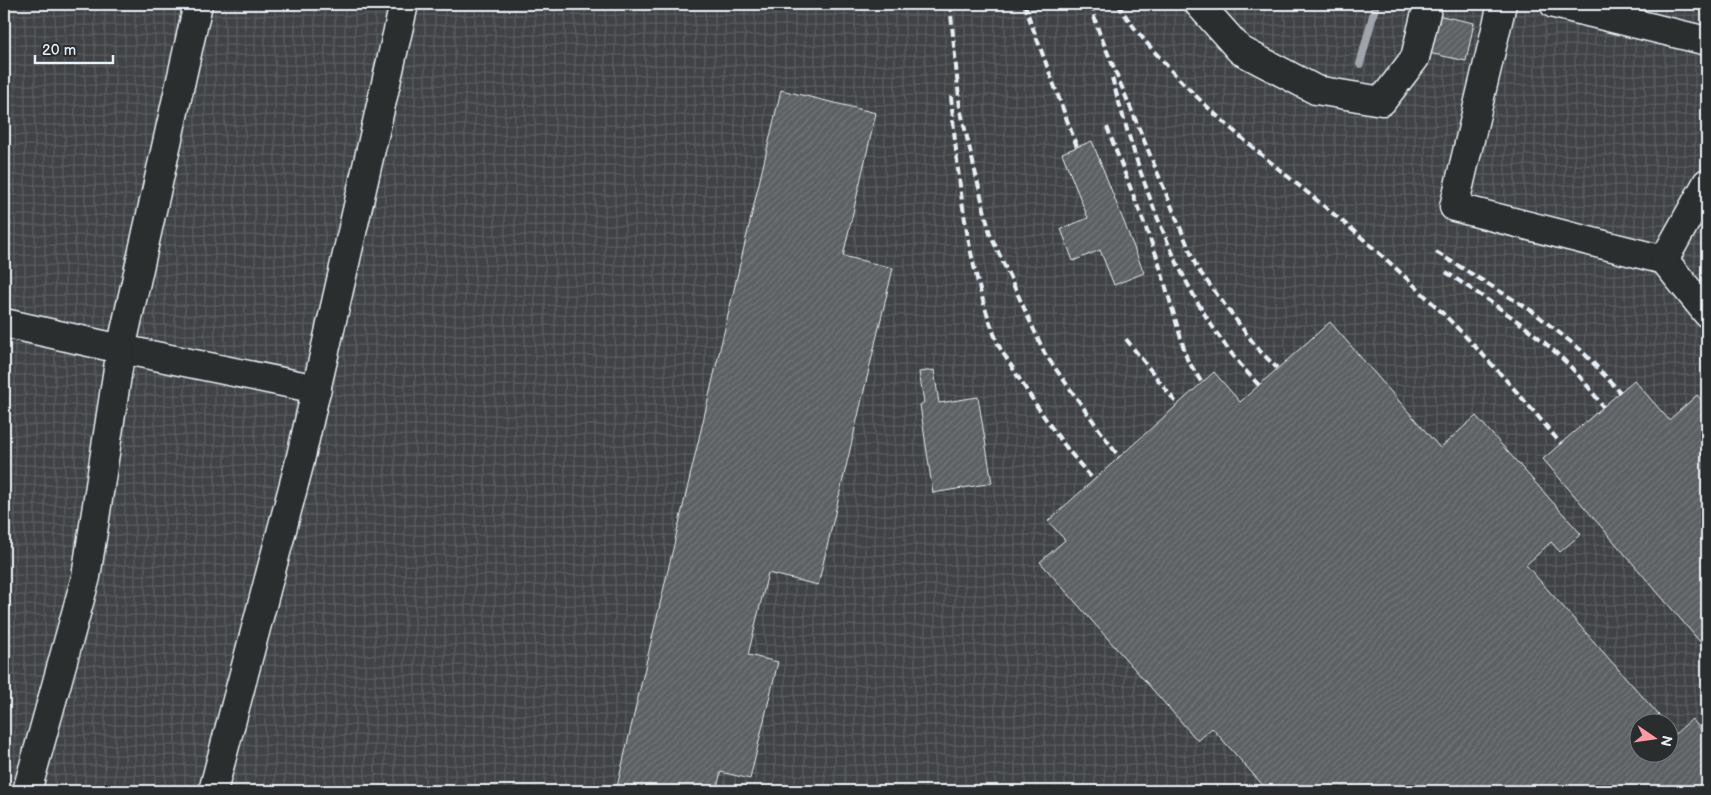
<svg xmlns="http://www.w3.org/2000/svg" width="1711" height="795" font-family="'Balsamiq Sans',sans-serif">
<defs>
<pattern id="industrial-grid" width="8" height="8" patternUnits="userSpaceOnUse" patternTransform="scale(1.25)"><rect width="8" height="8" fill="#3f4244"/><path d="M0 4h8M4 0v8" fill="none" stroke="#5b5e60"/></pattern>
<pattern id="building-hatch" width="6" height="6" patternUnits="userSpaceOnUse" patternTransform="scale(1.25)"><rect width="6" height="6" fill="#5c6063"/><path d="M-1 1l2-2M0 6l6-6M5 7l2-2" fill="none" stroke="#73777a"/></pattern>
</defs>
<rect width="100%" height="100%" fill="#323536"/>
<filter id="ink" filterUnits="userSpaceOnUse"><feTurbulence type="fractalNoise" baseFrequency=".02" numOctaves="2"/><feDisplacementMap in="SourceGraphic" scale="10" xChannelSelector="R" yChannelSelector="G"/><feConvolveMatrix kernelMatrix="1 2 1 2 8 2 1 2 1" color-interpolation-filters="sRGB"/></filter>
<g filter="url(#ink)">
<path fill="url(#industrial-grid)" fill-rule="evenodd" d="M 4,4 L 1707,4 L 1707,791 L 4,791 ZM 1638,722 L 1668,722 L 1668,752 L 1638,752 Z"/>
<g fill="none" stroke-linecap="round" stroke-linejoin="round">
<path stroke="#9fa5aa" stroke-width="8" d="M 1360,64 L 1376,4"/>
</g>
<g fill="url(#building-hatch)" stroke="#e8f1f8">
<path d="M 1026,4 L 1057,4 L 1029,11 Z"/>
<path d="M 1437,15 L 1474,23 L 1466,61 L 1429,53 Z"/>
<path d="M 781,90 L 876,113 L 843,256 L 893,268 L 818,585 L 768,573 L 748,655 L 778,662 L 750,779 L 721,772 L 716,791 L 616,791 Z"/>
<path d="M 1092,141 L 1144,273 L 1114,285 L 1100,250 L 1073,261 L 1061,229 L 1088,218 L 1062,153 Z"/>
<path d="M 1330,322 L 1440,448 L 1476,416 L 1581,534 L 1560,552 L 1551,542 L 1526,565 L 1665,722 L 1638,722 L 1638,752 L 1668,752 L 1668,727 L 1675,734 L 1692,719 L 1707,737 L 1707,791 L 1268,791 L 1212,728 L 1198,741 L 1040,562 L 1065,540 L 1048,521 L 1214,372 L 1240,402 Z"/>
<path d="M 934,370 L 939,403 L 978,397 L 992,483 L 933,493 L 920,405 L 924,402 L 919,372 Z"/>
<path d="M 1634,380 L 1669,420 L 1697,395 L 1707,406 L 1707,650 L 1543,459 Z"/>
</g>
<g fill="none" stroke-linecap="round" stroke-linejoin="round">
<defs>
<g id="minor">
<path d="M 198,4 L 121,349 L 317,389"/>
<path d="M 1199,4 L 1240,50 L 1316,90 L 1382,101 L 1415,58 L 1428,4"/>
<path d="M 1502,4 L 1454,207 L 1664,260 L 1707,313"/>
<path d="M 1554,4 L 1707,41"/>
<path d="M 1664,260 L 1707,183"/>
<path d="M 4,323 L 121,349 L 86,577 L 27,791"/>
<path d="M 213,791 L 299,465 L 404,4"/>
</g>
</defs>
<use href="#minor" stroke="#e8f1f8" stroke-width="31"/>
<use href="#minor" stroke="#2a2d2e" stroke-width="28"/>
<g stroke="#e8f1f8" stroke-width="4" stroke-dasharray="8 4" stroke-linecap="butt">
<path d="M 950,4 L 960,108 L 990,234 L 1045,354 L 1119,457"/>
<path d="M 1024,4 L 1077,147"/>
<path d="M 1090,4 L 1099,32 L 1197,268 L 1258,349 L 1277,368"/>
<path d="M 1118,4 C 1130,24 1144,40 1160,58 C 1216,122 1284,172 1349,227 C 1426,292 1497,366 1561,444"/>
<path d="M 1112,78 C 1141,182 1181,306 1259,385"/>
<path d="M 951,96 C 958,179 966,261 996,339 C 1000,351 1009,361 1015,372 C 1039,410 1063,447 1094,480"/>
<path d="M 1107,127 L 1157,257 L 1187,359 L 1202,383"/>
<path d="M 1436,252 L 1532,311 L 1581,350 L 1620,392"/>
<path d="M 1446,272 C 1505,312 1563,347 1603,407"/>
<path d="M 1126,339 L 1178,405"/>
</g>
</g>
</g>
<rect width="1711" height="795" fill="none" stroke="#2a2d2e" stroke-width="20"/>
<rect x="10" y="10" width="1691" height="775" fill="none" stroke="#e8f1f8" stroke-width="2" filter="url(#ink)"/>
<g transform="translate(1654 738) rotate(103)"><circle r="24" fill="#2a2d2e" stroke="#767b7f"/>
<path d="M0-4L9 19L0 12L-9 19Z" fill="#ff9aa2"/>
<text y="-8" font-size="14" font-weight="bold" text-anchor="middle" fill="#e8f1f8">N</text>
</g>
<path d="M35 55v8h78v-8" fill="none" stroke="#e8f1f8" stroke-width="2.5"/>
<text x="42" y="55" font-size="15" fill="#e8f1f8" stroke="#2a2d2e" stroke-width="4" paint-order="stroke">20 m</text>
</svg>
